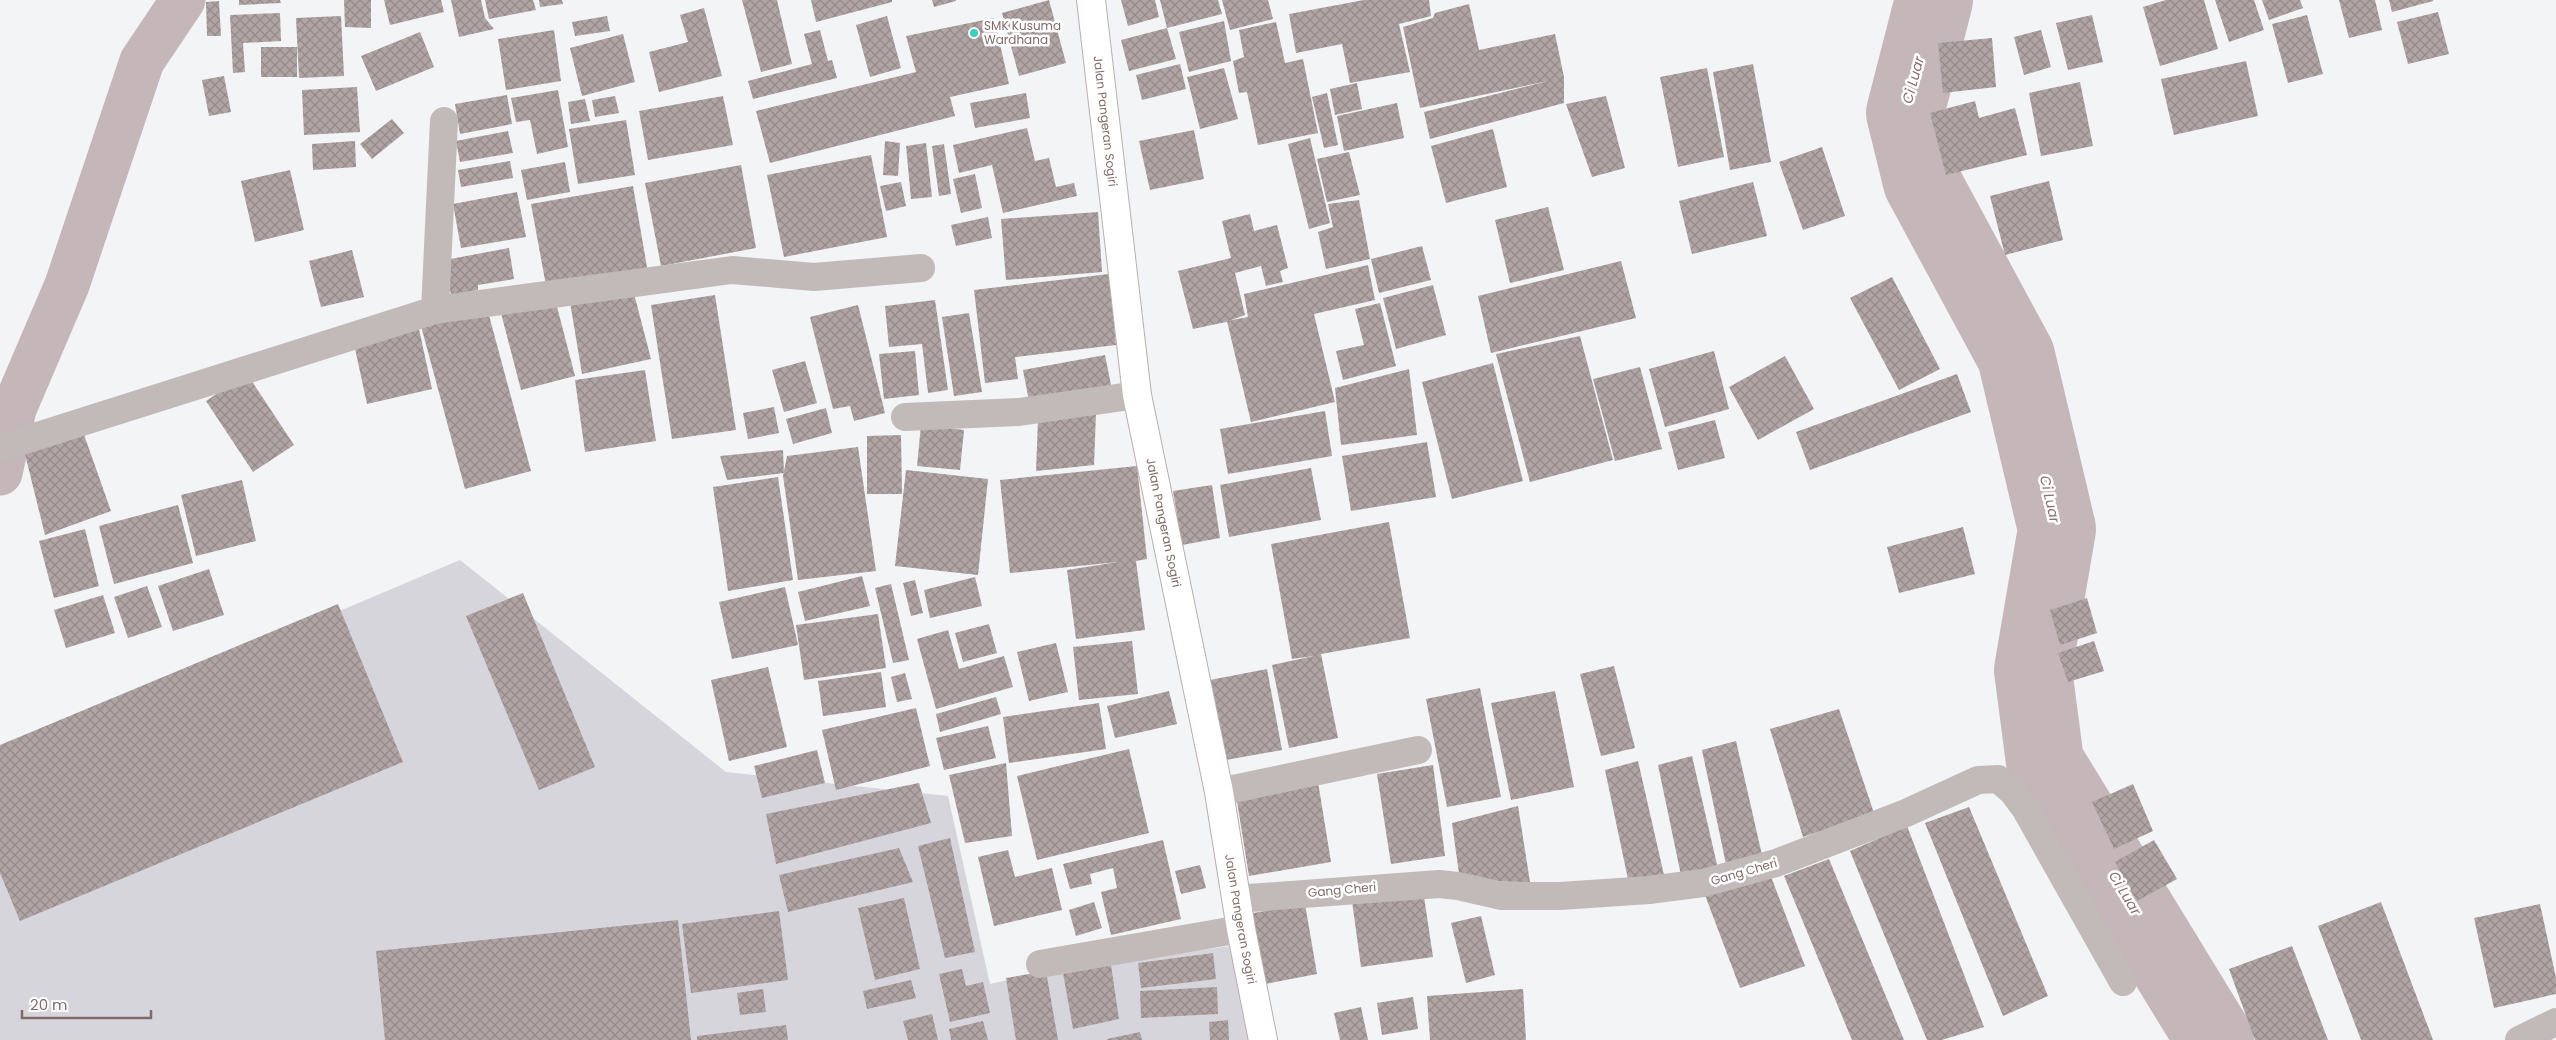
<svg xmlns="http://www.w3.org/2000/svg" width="2556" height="1040" font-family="Poppins,sans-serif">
<defs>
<pattern id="building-cross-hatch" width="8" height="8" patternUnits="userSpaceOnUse" patternTransform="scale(1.25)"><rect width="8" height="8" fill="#b0a4a4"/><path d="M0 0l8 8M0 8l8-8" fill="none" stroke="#958a8a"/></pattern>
</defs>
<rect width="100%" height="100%" fill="#f3f4f6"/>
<path fill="#d7d5dc" d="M 460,560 L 726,772 L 948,796 L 990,984 L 1044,972 L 1252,943 L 1270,1040 L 0,1040 L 0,787 L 54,732 Z"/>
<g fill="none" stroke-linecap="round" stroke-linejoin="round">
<path stroke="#c5b7b9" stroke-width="45" d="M 0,473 L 14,409 L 67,285 L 142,61 L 183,0"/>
<path stroke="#c5b7b9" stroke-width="78" d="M 1934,0 L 1905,113 L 1922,182 L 2016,356 L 2057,529 L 2033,670 L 2045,762 L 2215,1040"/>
</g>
<g fill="url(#building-cross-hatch)">
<path d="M 239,0 L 280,0 L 281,3 L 239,5 Z"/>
<path d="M 344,0 L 371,0 L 371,28 L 345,27 Z"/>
<path d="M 384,0 L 441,0 L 444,12 L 390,25 Z"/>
<path d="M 451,0 L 481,0 L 485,18 L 494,29 L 459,37 Z"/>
<path d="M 485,0 L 533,0 L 536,10 L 489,19 Z"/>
<path d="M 539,0 L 562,0 L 563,4 L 540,7 Z"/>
<path d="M 742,0 L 777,0 L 792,64 L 761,72 Z"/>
<path d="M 811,0 L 892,0 L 892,2 L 816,22 Z"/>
<path d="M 932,0 L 956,0 L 956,1 L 934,7 Z"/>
<path d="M 1049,0 L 1066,63 L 1019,76 L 1002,13 Z"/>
<path d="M 1121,0 L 1155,0 L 1159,17 L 1128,26 Z"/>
<path d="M 1160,0 L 1218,0 L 1222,14 L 1167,28 Z"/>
<path d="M 1222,0 L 1268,0 L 1273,19 L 1230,30 Z"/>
<path d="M 1364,0 L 1429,0 L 1431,16 L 1399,24 L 1410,72 L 1350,83 L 1342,44 L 1296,53 L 1289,14 Z"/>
<path d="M 2166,0 L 2204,0 L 2218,49 L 2160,66 L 2143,7 Z"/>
<path d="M 2215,0 L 2254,0 L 2264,30 L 2229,42 Z"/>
<path d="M 2262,0 L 2300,0 L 2303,8 L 2269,20 Z"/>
<path d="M 2339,0 L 2375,0 L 2382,30 L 2349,38 Z"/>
<path d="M 2389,0 L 2433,0 L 2433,1 L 2392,12 Z"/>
<path d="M 219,1 L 221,36 L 207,36 L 206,2 Z"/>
<path d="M 1469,4 L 1479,50 L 1555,34 L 1564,77 L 1564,103 L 1430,139 L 1424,112 L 1548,81 L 1420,108 L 1403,27 L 1433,18 L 1435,13 Z"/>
<path d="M 704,8 L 722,76 L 659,92 L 649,52 L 688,42 L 680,15 Z"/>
<path d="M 2438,12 L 2449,54 L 2408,64 L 2397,22 Z"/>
<path d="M 280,13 L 281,41 L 243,43 L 245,72 L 233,73 L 230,15 Z"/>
<path d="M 2092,15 L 2103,62 L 2068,70 L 2056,23 Z"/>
<path d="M 2307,15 L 2323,74 L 2288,83 L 2272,24 Z"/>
<path d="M 341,16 L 344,76 L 299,78 L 296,18 Z"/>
<path d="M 607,16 L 610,31 L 575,36 L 572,22 Z"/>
<path d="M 887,16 L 901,68 L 870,77 L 856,25 Z"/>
<path d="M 994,18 L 1009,84 L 950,97 L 955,116 L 770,163 L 756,111 L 916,72 L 906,36 Z"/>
<path d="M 1224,21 L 1231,61 L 1189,72 L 1179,32 Z"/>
<path d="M 1276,22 L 1285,63 L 1303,59 L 1318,133 L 1258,145 L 1247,92 L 1239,93 L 1233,61 L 1244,57 L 1239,30 Z"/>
<path d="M 1167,28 L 1176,59 L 1129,71 L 1121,40 Z"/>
<path d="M 554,30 L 561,81 L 506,90 L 498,39 Z"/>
<path d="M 820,30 L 828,61 L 832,60 L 837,78 L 753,99 L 748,81 L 812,64 L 804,34 Z"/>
<path d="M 2041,30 L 2051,67 L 2024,75 L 2014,37 Z"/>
<path d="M 420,32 L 434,67 L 376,91 L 361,56 Z"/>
<path d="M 623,34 L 635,82 L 582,96 L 570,48 Z"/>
<path d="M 1992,38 L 1996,87 L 1943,93 L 1938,43 Z"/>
<rect x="261" y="47" width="36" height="30"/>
<path d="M 2246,61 L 2258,116 L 2174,135 L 2161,79 Z"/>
<path d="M 1180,64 L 1186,89 L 1142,100 L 1136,75 Z"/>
<path d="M 1753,64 L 1771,162 L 1730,170 L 1713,72 Z"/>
<path d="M 1224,68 L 1238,119 L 1200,129 L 1187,77 Z"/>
<path d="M 1707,68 L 1724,157 L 1678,167 L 1660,77 Z"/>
<path d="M 224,76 L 231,112 L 209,116 L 202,80 Z"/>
<path d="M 2080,82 L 2093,146 L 2041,156 L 2029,93 Z"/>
<path d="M 1357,83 L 1362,109 L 1335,115 L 1330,89 Z"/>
<path d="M 357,87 L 360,132 L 304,135 L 302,90 Z"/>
<path d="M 558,90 L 568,147 L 537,154 L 530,120 L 516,122 L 511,98 Z"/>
<path d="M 1026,93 L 1030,118 L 975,128 L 970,103 Z"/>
<path d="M 1327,93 L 1338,145 L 1324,148 L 1312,97 Z"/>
<path d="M 507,95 L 512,124 L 460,134 L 455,104 Z"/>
<path d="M 615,96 L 619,113 L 595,117 L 592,100 Z"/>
<path d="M 723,96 L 733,145 L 648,160 L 639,111 Z"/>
<path d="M 1606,96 L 1625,168 L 1592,177 L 1566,104 Z"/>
<path d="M 585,99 L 590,121 L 571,124 L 568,102 Z"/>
<path d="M 1975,101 L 1979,118 L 2015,108 L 2027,155 L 1946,175 L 1930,113 Z"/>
<path d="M 1397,103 L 1404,138 L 1344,151 L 1337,116 Z"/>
<path d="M 392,119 L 404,133 L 372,159 L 360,144 Z"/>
<path d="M 626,120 L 635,175 L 578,184 L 569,129 Z"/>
<path d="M 1027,128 L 1035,161 L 1049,158 L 1056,187 L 1074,183 L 1077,196 L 1003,213 L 992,165 L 959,173 L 953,145 Z"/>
<path d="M 1493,129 L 1507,187 L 1446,203 L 1431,146 Z"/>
<path d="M 1194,130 L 1204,179 L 1150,190 L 1139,141 Z"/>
<path d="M 508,131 L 513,153 L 460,162 L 456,141 Z"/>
<path d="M 1310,138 L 1330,223 L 1309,229 L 1288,144 Z"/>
<path d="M 355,141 L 356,167 L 313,170 L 312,144 Z"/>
<path d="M 885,141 L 900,143 L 898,176 L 883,175 Z"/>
<path d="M 926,143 L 932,197 L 911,199 L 906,146 Z"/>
<path d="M 944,144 L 951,194 L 939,196 L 932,146 Z"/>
<path d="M 1822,147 L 1845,216 L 1803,230 L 1779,162 Z"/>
<path d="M 1349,152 L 1360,195 L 1327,202 L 1317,159 Z"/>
<path d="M 871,155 L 887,237 L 784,257 L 767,175 Z"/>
<path d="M 510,161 L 513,178 L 461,187 L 458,170 Z"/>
<path d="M 565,162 L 570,192 L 527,200 L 521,170 Z"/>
<path d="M 741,165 L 756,248 L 661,266 L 645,183 Z"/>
<path d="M 290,170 L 304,230 L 255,242 L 241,181 Z"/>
<path d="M 975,174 L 982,208 L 961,213 L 953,179 Z"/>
<path d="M 2049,181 L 2063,240 L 2005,255 L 1990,196 Z"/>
<path d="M 901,182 L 906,206 L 886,211 L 880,186 Z"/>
<path d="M 1753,182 L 1767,236 L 1692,254 L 1679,201 Z"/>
<path d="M 633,186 L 648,273 L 547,291 L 531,204 Z"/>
<path d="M 517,192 L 526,237 L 461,248 L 453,204 Z"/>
<path d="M 1359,200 L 1370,259 L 1326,269 L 1318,232 L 1333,227 L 1328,204 Z"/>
<path d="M 1548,207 L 1564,270 L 1510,283 L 1495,220 Z"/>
<path d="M 1098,212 L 1102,272 L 1006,280 L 1001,219 Z"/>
<path d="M 1250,214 L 1254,231 L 1277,225 L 1288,268 L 1280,271 L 1283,282 L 1266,286 L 1261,266 L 1235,273 L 1245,315 L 1226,322 L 1193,329 L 1178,271 L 1231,258 L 1222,221 Z"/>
<path d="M 988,217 L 992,238 L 956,246 L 951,225 Z"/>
<path d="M 1422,246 L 1431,280 L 1379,293 L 1371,259 Z"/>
<path d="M 509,248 L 514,279 L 478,285 L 478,290 L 451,295 L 445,260 Z"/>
<path d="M 352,250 L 364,297 L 321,307 L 309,261 Z"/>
<path d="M 1621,261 L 1636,318 L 1491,353 L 1478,296 Z"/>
<path d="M 1368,265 L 1375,300 L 1314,314 L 1335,402 L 1251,422 L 1227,321 L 1248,317 L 1244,294 Z"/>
<path d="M 1109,274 L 1116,345 L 1015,357 L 1018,379 L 985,383 L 974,290 Z"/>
<path d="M 1892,277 L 1940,369 L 1899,390 L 1850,298 Z"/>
<path d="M 1433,285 L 1446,335 L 1396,349 L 1383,298 Z"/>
<path d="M 632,286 L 651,359 L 582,374 L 570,302 Z"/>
<path d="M 715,295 L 736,430 L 672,439 L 651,305 Z"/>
<path d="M 555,299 L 575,376 L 521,390 L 501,313 Z"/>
<path d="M 935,300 L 948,390 L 928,393 L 922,344 L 889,347 L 885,306 Z"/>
<path d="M 1380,303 L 1396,366 L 1343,380 L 1336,351 L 1364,345 L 1355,309 Z"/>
<path d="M 858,305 L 885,413 L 854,421 L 850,406 L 833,409 L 810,317 Z"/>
<path d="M 487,308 L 531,471 L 465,489 L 421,326 Z"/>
<path d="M 969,313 L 982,392 L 954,396 L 942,317 Z"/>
<path d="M 419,329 L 432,389 L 367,404 L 354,344 Z"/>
<path d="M 1580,336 L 1613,460 L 1530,482 L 1496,354 Z"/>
<path d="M 915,351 L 919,395 L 884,399 L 879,354 Z"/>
<path d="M 1714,351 L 1729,409 L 1665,427 L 1649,369 Z"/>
<path d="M 1105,355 L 1111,385 L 1029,401 L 1023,370 Z"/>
<path d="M 1785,356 L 1814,409 L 1758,440 L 1729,387 Z"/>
<path d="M 805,361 L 817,403 L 784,412 L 772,370 Z"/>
<path d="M 1493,363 L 1523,481 L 1452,499 L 1422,382 Z"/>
<path d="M 1640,367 L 1662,449 L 1615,461 L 1593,379 Z"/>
<path d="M 1409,369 L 1417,435 L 1341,445 L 1335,388 Z"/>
<path d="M 645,370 L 656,441 L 585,452 L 575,380 Z"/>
<path d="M 247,374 L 294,445 L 253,472 L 206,401 Z"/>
<path d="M 1957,374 L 1971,412 L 1810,470 L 1796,432 Z"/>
<path d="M 774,407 L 779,433 L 748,439 L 743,413 Z"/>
<path d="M 826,408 L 832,433 L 793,444 L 786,419 Z"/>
<path d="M 1325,411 L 1332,456 L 1228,474 L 1220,429 Z"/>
<path d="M 1096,414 L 1094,465 L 1036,471 L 1038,420 Z"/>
<path d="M 1715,420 L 1725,458 L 1678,470 L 1668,432 Z"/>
<path d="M 921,425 L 964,430 L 960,470 L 917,466 Z"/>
<path d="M 82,429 L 111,511 L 45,535 L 24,450 Z"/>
<path d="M 901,435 L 902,494 L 867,494 L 867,436 Z"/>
<path d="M 1427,442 L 1436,497 L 1351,511 L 1342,456 Z"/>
<path d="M 858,447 L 876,571 L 798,580 L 783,476 L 787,456 Z"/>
<path d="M 783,450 L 784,473 L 727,480 L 720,456 Z"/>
<path d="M 1137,466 L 1147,559 L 1136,561 L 1145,630 L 1076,639 L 1067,570 L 1118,562 L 1010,573 L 1000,480 Z"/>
<path d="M 1311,468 L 1321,520 L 1229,537 L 1220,485 Z"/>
<path d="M 906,470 L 988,479 L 978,575 L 895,566 Z"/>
<path d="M 778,477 L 793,580 L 728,591 L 713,487 Z"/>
<path d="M 242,480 L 256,541 L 196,556 L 181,495 Z"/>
<path d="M 1212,485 L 1220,538 L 1182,545 L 1173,491 Z"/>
<path d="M 178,505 L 193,563 L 114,584 L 99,526 Z"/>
<path d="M 1389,522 L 1410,638 L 1321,654 L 1338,738 L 1289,748 L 1272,665 L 1314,656 L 1292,659 L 1271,544 Z"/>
<path d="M 1963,527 L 1975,574 L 1899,593 L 1887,547 Z"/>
<path d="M 85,529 L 99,586 L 54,598 L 39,541 Z"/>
<path d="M 209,569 L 224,615 L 173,631 L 158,586 Z"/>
<path d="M 862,576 L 870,606 L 805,621 L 798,592 Z"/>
<path d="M 975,577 L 982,606 L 930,618 L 924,590 Z"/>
<path d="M 915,580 L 923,613 L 911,616 L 903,583 Z"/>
<path d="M 891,584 L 909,660 L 893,663 L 875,588 Z"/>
<path d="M 147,586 L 162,627 L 128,638 L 114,597 Z"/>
<path d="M 785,587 L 798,645 L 732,659 L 719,602 Z"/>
<path d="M 523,593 L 595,767 L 539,790 L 466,616 Z"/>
<path d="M 103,595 L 115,633 L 66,648 L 54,610 Z"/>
<path d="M 2087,598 L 2097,633 L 2060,645 L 2050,610 Z"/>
<path d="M 338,604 L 403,762 L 20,921 L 0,873 L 0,745 Z"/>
<path d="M 878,614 L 886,668 L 804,680 L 796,625 Z"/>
<path d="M 989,624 L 997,653 L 963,662 L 955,633 Z"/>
<path d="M 948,630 L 959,669 L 1004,656 L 1013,687 L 936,709 L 917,639 Z"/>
<path d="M 1132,641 L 1138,694 L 1079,700 L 1073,647 Z"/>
<path d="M 2094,641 L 2104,671 L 2068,682 L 2058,653 Z"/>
<path d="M 1056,643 L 1068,692 L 1029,701 L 1017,652 Z"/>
<path d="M 1614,666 L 1635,748 L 1601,756 L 1580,674 Z"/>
<path d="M 768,667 L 787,747 L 729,761 L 711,680 Z"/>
<path d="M 1267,669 L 1282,750 L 1226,760 L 1210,680 Z"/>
<path d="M 881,672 L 886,707 L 823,716 L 818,681 Z"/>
<path d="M 905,673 L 912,699 L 897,702 L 891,677 Z"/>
<path d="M 1480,688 L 1501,797 L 1447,807 L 1426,699 Z"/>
<path d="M 1169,691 L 1177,724 L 1115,738 L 1107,706 Z"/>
<path d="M 1555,691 L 1574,787 L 1511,800 L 1491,703 Z"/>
<path d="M 996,697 L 1001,714 L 940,732 L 936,714 Z"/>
<path d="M 1099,703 L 1106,749 L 1009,763 L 1003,717 Z"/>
<path d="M 916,708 L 930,766 L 836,790 L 822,730 Z"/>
<path d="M 1839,709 L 1874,813 L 1803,837 L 1770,729 Z"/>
<path d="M 988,726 L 996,758 L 944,770 L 936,738 Z"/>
<path d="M 1736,741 L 1762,855 L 1726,864 L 1702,750 Z"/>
<path d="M 1129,749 L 1149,833 L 1037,860 L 1017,776 Z"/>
<path d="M 817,750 L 825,783 L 762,798 L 754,766 Z"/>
<path d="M 1692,756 L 1718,869 L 1682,880 L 1658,765 Z"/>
<path d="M 1638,761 L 1664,875 L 1629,884 L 1605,770 Z"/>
<path d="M 1006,763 L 1012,836 L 965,843 L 949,775 Z"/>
<path d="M 1433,765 L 1445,856 L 1391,864 L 1377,774 Z"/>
<path d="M 1318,782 L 1331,862 L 1249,876 L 1236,795 Z"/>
<path d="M 919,783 L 931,823 L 776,864 L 766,814 Z"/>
<path d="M 2133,784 L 2153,831 L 2114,849 L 2092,802 Z"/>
<path d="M 1518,806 L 1530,882 L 1460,881 L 1452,823 Z"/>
<path d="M 1969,807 L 2048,996 L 2003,1016 L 1925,823 Z"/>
<path d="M 1907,826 L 1984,1027 L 1942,1040 L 1927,1040 L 1850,851 Z"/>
<path d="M 950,838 L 975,952 L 945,958 L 918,846 Z"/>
<path d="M 1163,840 L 1181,919 L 1111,935 L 1101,892 L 1117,888 L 1113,868 L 1090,874 L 1092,884 L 1070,889 L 1063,864 Z"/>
<path d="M 2154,840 L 2177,879 L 2137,901 L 2115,862 Z"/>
<path d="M 899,848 L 913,882 L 788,912 L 779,875 Z"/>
<path d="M 1008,850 L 1015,877 L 1052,868 L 1062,910 L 994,926 L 978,857 Z"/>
<path d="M 1829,859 L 1904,1040 L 1852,1040 L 1784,876 Z"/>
<path d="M 1200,865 L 1206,888 L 1181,894 L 1175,871 Z"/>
<path d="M 1770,874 L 1805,966 L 1740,988 L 1705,895 Z"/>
<path d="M 1423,890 L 1433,957 L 1361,967 L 1352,901 Z"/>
<path d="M 904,898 L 920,969 L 875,980 L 858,908 Z"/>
<path d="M 1094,902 L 1102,928 L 1076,936 L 1069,910 Z"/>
<path d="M 2381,902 L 2433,1040 L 2361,1040 L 2318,926 Z"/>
<path d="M 1305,904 L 1317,974 L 1260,985 L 1248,914 Z"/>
<path d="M 2540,904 L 2556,978 L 2556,994 L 2494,1008 L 2474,918 Z"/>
<path d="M 779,911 L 788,980 L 691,993 L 682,924 Z"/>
<path d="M 1481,916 L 1495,975 L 1466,983 L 1451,923 Z"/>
<path d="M 678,920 L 691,1040 L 385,1040 L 376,951 Z"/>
<path d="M 2292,946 L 2328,1040 L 2255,1040 L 2229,969 Z"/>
<path d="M 1213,953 L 1216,979 L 1141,988 L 1138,963 Z"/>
<path d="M 1111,965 L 1119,1019 L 1073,1029 L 1063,973 Z"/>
<path d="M 962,969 L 966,986 L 983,982 L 990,1013 L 950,1022 L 939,974 Z"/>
<path d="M 1046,971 L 1058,1040 L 1016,1040 L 1006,978 Z"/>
<path d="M 911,980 L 916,998 L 867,1009 L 863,991 Z"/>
<path d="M 1217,987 L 1218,1014 L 1141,1018 L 1140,991 Z"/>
<path d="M 763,989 L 766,1012 L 740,1015 L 737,993 Z"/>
<path d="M 1523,989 L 1526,1040 L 1430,1040 L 1427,996 Z"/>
<path d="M 1413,997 L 1418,1029 L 1382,1035 L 1377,1003 Z"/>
<path d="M 1361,1007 L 1368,1040 L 1340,1040 L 1334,1013 Z"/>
<path d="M 932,1014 L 938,1040 L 908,1040 L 903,1021 Z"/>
<path d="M 1228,1020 L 1229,1040 L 1210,1040 L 1209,1022 Z"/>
<path d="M 983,1021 L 988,1040 L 951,1040 L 949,1029 Z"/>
<path d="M 786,1025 L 788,1040 L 697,1040 L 697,1036 Z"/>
<path d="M 1140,1032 L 1142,1040 L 1107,1040 L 1107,1039 Z"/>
</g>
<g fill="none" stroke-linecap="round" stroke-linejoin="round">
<defs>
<g id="secondary">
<path id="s1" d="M 1091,0 L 1137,395 L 1219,792 L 1241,929 L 1263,1040"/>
</g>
</defs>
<use href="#secondary" stroke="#b8afae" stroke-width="30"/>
<g stroke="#c1bab9" stroke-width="28">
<path d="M 435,310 L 444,121"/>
<path d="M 905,417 L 1019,412 L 1137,395"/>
<path d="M 0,448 L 435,310 L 732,270 L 814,277 L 921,268"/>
<path d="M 1219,792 L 1418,750"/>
<path d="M 1236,899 L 1439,884 L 1458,886 L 1502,896 L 1560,896 L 1649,890 L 1703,883 L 1776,863 L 1906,813 L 1978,780 L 1998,779 L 2013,792 L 2025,808 L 2123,982"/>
<path d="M 1040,964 L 1241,929"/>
<path d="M 2519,1040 L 2556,1022"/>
</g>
<use href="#secondary" stroke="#fff" stroke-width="28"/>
</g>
<circle fill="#3bcebf" stroke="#fff" stroke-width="2" cx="974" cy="33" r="5"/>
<g text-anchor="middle" stroke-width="5" stroke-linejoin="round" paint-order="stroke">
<g font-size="12" fill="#816b69" stroke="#fff" text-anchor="start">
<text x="984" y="30">SMK Kusuma<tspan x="984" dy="14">Wardhana</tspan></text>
</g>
<g font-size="12" fill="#816b69" stroke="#fff">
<text dy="4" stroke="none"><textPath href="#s1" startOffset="122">Jalan Pangeran Sogiri</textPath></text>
<text dy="4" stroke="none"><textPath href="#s1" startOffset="528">Jalan Pangeran Sogiri</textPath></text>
<text transform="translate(1744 872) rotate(-16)" y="4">Gang Cheri</text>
<text transform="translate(1342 890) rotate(-5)" y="4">Gang Cheri</text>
<text dy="4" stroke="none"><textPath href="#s1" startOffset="932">Jalan Pangeran Sogiri</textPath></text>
</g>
<g font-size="14" font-style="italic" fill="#8a6f70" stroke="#fff">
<text transform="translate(1913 80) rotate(-75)" y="5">Ci Luar</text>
<text transform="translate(2050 499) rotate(77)" y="5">Ci Luar</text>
<text transform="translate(2125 893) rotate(59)" y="5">Ci Luar</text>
</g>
</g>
<path d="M22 1010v8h129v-8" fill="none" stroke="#816b69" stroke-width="2.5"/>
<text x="30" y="1010" font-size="15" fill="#816b69" stroke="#ffffff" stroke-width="4" paint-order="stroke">20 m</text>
</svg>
